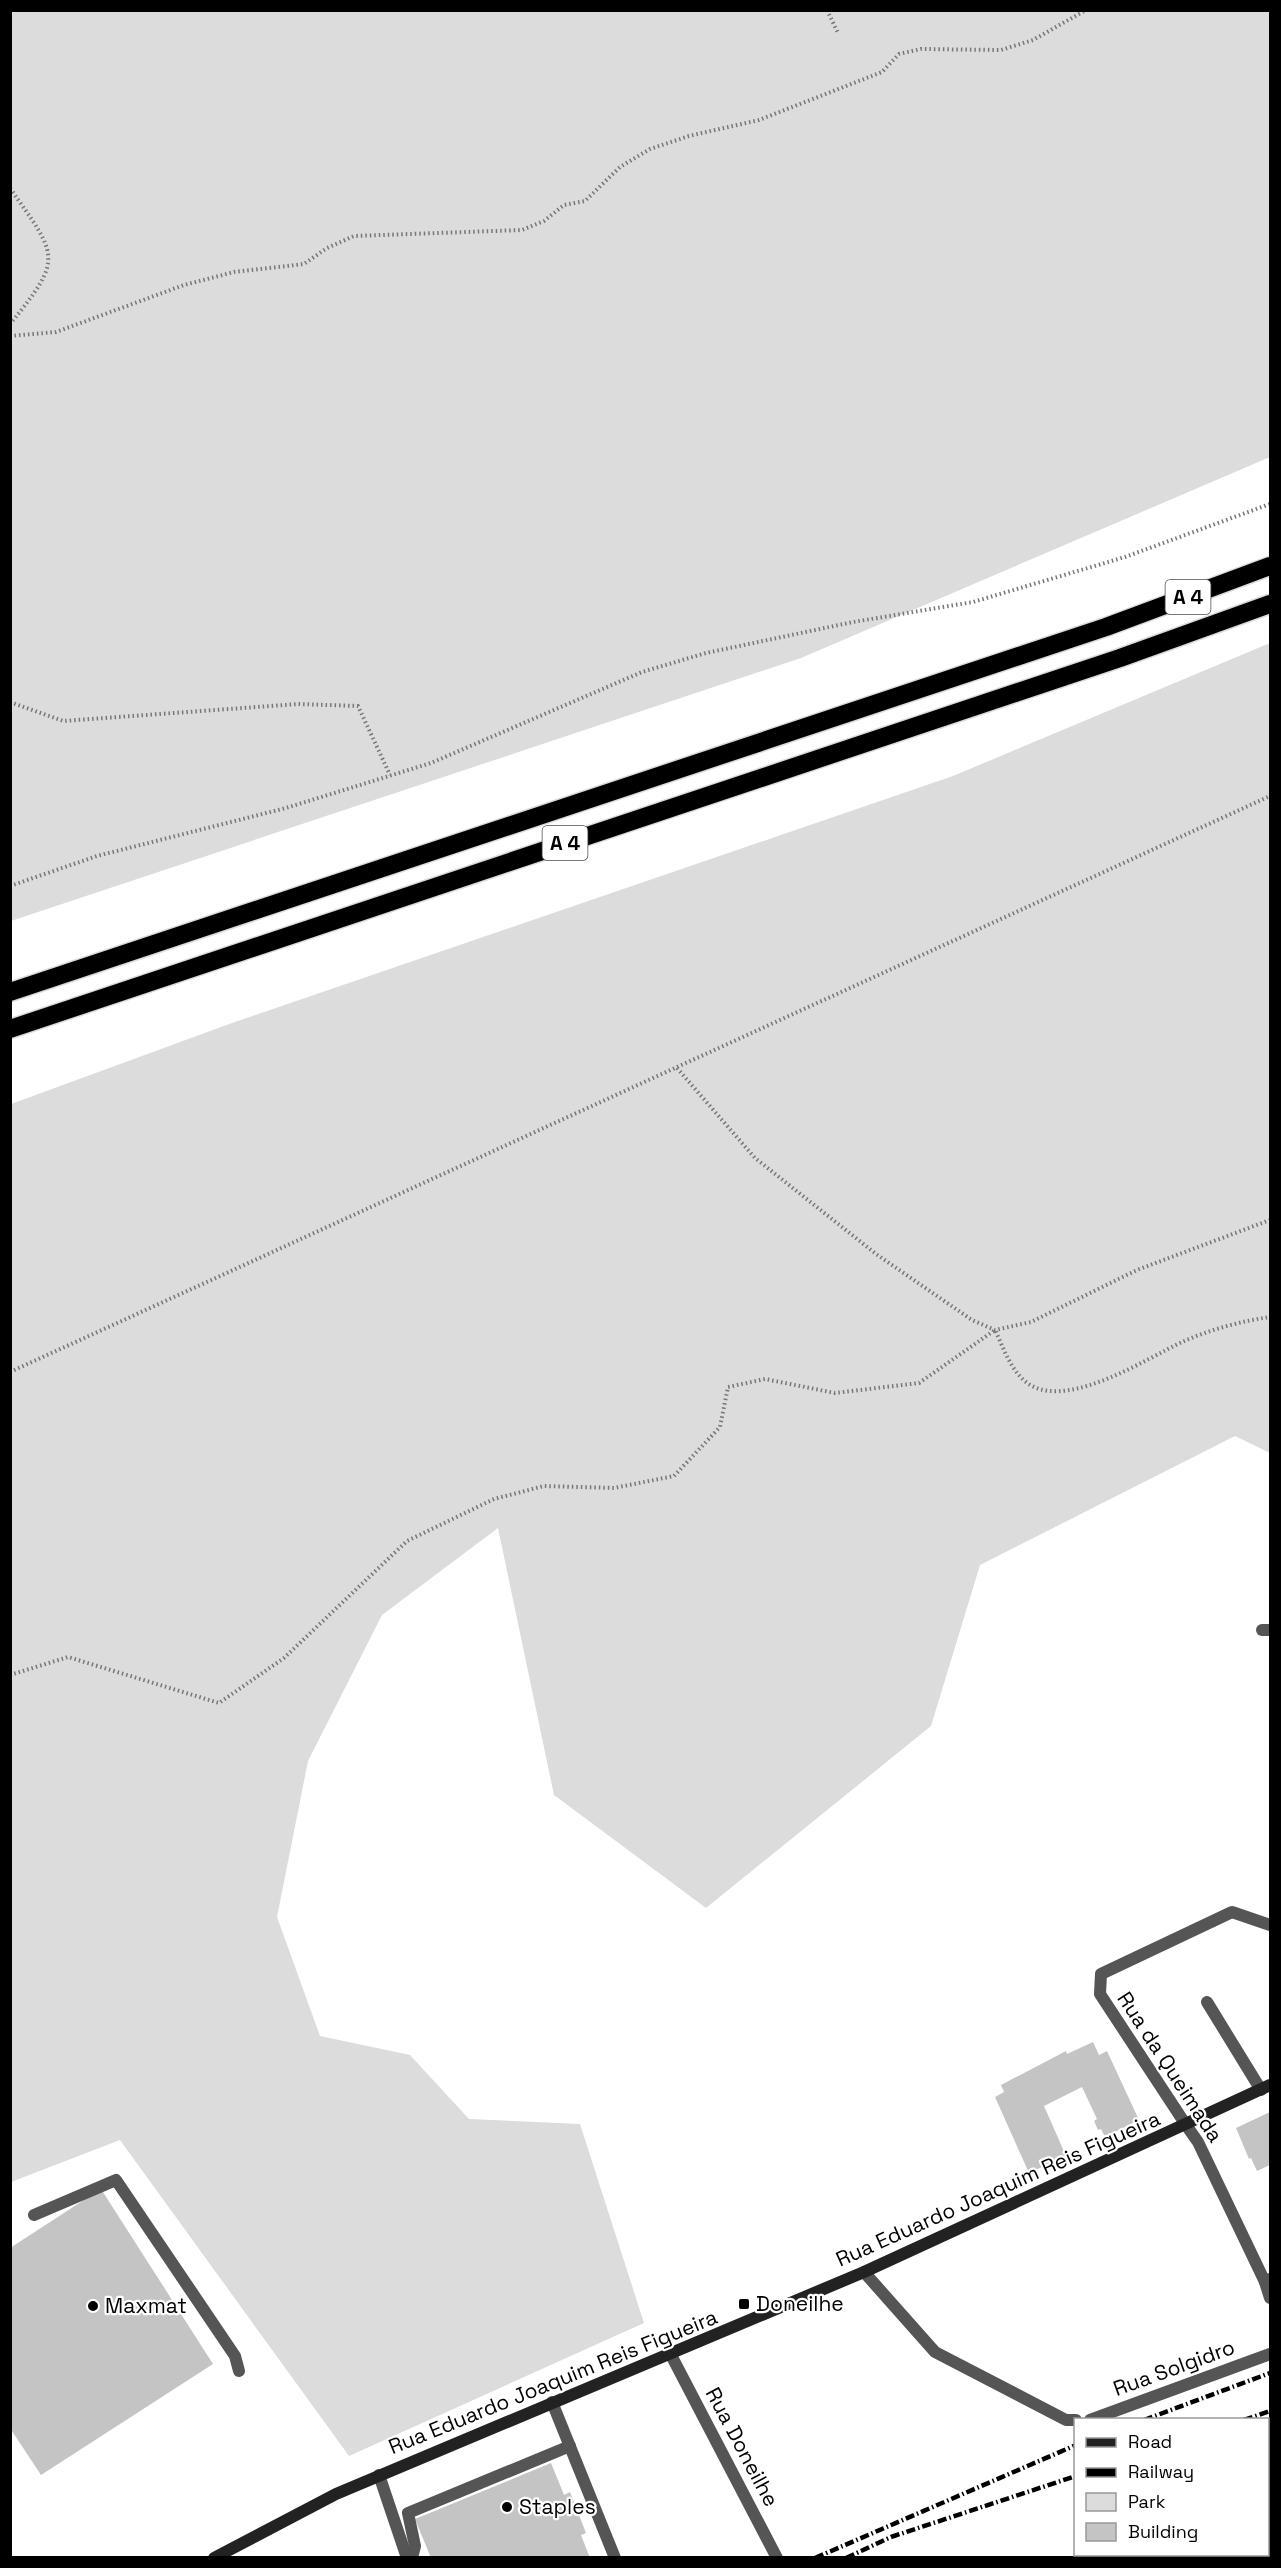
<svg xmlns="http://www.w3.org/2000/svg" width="1281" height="2568" font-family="'Space Grotesk',sans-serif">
<rect width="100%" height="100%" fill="#fff"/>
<g fill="#dcdcdc">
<path d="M 10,11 L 1270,11 L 1270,457 L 801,658 L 11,921 Z"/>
<path d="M 1270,643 L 1270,1453 L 1235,1436 L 980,1565 L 931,1726 L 706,1908 L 554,1795 L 498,1528 L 382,1615 L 308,1761 L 277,1917 L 320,2036 L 410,2055 L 469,2119 L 580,2124 L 644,2323 L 349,2456 L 120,2140 L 11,2182 L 11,1104 L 232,1023 L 953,776 Z"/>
</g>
<g fill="#c4c4c4">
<path d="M 1093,2042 L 1099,2055 L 1107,2051 L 1139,2120 L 1105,2137 L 1101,2129 L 1098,2130 L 1094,2121 L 1097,2119 L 1082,2087 L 1044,2106 L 1066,2156 L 1029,2173 L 995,2097 L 1004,2092 L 1001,2085 L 1066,2051 L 1067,2054 Z"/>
<path d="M 1270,2112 L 1270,2165 L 1257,2171 L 1251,2158 L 1249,2159 L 1236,2128 Z"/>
<path d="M 101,2189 L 213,2364 L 41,2475 L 10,2428 L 10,2248 Z"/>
<path d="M 551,2463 L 564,2495 L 570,2492 L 586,2533 L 581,2535 L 590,2558 L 431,2558 L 415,2519 Z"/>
</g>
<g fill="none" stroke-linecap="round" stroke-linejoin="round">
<defs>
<g id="motorway">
<path d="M 10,992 L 1106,627 L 1270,566"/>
<path d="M 10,1029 L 1120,658 L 1270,604"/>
</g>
</defs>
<use href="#motorway" stroke="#dbdbdb" stroke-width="21"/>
<g stroke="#777" stroke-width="4" stroke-dasharray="1.5 3" stroke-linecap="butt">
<path d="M 827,10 L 838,33"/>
<path d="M 10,188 C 57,256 65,257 10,324"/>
<path d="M 10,336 L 56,332 L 184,285 L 234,272 L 304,264 L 327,248 L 354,236 L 522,230 L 544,221 L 564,205 L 585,201 L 620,167 L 650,149 L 689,136 L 759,120 L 882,72 L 899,54 L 921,49 L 1001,50 L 1033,40 L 1086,10"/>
<path d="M 10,702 L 63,721 L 298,704 L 358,706 L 390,775"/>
<path d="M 10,886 L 97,856 L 286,808 L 431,763 L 642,672 L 706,653 L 853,622 L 973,602 L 1125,557 L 1270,504"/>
<path d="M 677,1068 L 755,1158 L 876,1254 L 972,1320 L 995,1330 L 1031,1322 L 1137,1270 L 1270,1220"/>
<path d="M 10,1372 L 1270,796"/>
<path d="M 10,1675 L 68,1657 L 219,1703 L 284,1658 L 407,1541 L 494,1499 L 544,1486 L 614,1488 L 674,1476 L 720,1427 L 728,1387 L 765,1379 L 835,1393 L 919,1383 L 995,1330 C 1004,1349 1012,1375 1032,1386 C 1072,1407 1146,1359 1182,1342 C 1209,1330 1241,1321 1270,1317"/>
</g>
<g stroke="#555" stroke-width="12">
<path d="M 34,2215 L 116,2180 L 235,2356 L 239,2371"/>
<path d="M 552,2402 L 615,2558"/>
<path d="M 379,2475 L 407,2558"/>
<path d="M 412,2558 L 415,2546 L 408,2513 L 570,2446"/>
</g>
<g stroke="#555" stroke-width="12">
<path d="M 1262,1630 L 1270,1630"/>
<path d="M 1207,2002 L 1261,2090"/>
<path d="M 1186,2125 L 1100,1994 L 1101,1974 L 1232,1912 L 1270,1925"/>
<path d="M 864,2272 L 935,2352 L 1066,2420 L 1076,2420"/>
<path d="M 1265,2282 L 1270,2298"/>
<path d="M 671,2355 L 777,2558"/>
<path d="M 1090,2420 L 1270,2354"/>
<path d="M 1224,2554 L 1228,2558"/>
</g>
<path stroke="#555" stroke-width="12" d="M 1186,2125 L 1198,2142 L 1265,2282 L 1270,2279"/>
<path stroke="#222" stroke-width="12" d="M 214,2558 L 336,2494 L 864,2272 L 1270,2085"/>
<use href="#motorway" stroke="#000" stroke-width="18"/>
<g stroke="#000" stroke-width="4.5" stroke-dasharray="9 3 1.5 3" stroke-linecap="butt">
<path d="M 1144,2420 L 1270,2373"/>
<path d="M 1244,2420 L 1270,2411"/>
<path d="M 815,2558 L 1076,2445"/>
<path d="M 846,2558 L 891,2537 L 1076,2476"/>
</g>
</g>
<g fill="#000" stroke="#fff" stroke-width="2">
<rect x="738" y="2298" width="12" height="12" rx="3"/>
<circle cx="93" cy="2306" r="6"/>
<circle cx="507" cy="2507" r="6"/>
</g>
<g text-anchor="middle" stroke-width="4.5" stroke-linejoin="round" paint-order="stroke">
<g fill="#fff" stroke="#4c4c4c" stroke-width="1.5">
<rect x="1165.5" y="580" width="45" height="34" rx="4.5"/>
<rect x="542.5" y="826" width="45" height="34" rx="4.5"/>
</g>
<g font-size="20" font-weight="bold" fill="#000">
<text x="1188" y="604">A 4</text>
<text x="565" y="850">A 4</text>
</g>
<g font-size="21" fill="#000" stroke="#fff">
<text transform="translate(1170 2067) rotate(57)" y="7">Rua da Queimada</text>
<text transform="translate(998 2189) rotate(-24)" y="7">Rua Eduardo Joaquim Reis Figueira</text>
<text transform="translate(1174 2368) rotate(-20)" y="7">Rua Solgidro</text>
<text transform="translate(553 2382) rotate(-22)" y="7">Rua Eduardo Joaquim Reis Figueira</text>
<text transform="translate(742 2447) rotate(62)" y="7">Rua Doneilhe</text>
</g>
<g font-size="21" fill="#000" stroke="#fff" text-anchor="start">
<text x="756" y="2311">Doneilhe</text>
<text x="105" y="2313">Maxmat</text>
<text x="519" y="2514">Staples</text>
</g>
</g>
<rect width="1281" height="2568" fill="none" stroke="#000000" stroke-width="24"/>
<rect x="1074" y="2418" width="195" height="138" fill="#ffffff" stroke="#999999" stroke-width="1.5"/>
<rect x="1086" y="2438" width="30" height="9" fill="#222222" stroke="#999999" stroke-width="1.5"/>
<text x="1128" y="2448" font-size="18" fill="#000000">Road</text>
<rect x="1086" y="2468" width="30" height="9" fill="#000000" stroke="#999999" stroke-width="1.5"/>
<text x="1128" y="2478" font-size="18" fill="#000000">Railway</text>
<rect x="1086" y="2493" width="30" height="18" fill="#dcdcdc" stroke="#999999" stroke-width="1.5"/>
<text x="1128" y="2508" font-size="18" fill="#000000">Park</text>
<rect x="1086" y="2523" width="30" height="18" fill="#c4c4c4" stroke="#999999" stroke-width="1.5"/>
<text x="1128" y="2538" font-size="18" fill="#000000">Building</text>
</svg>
